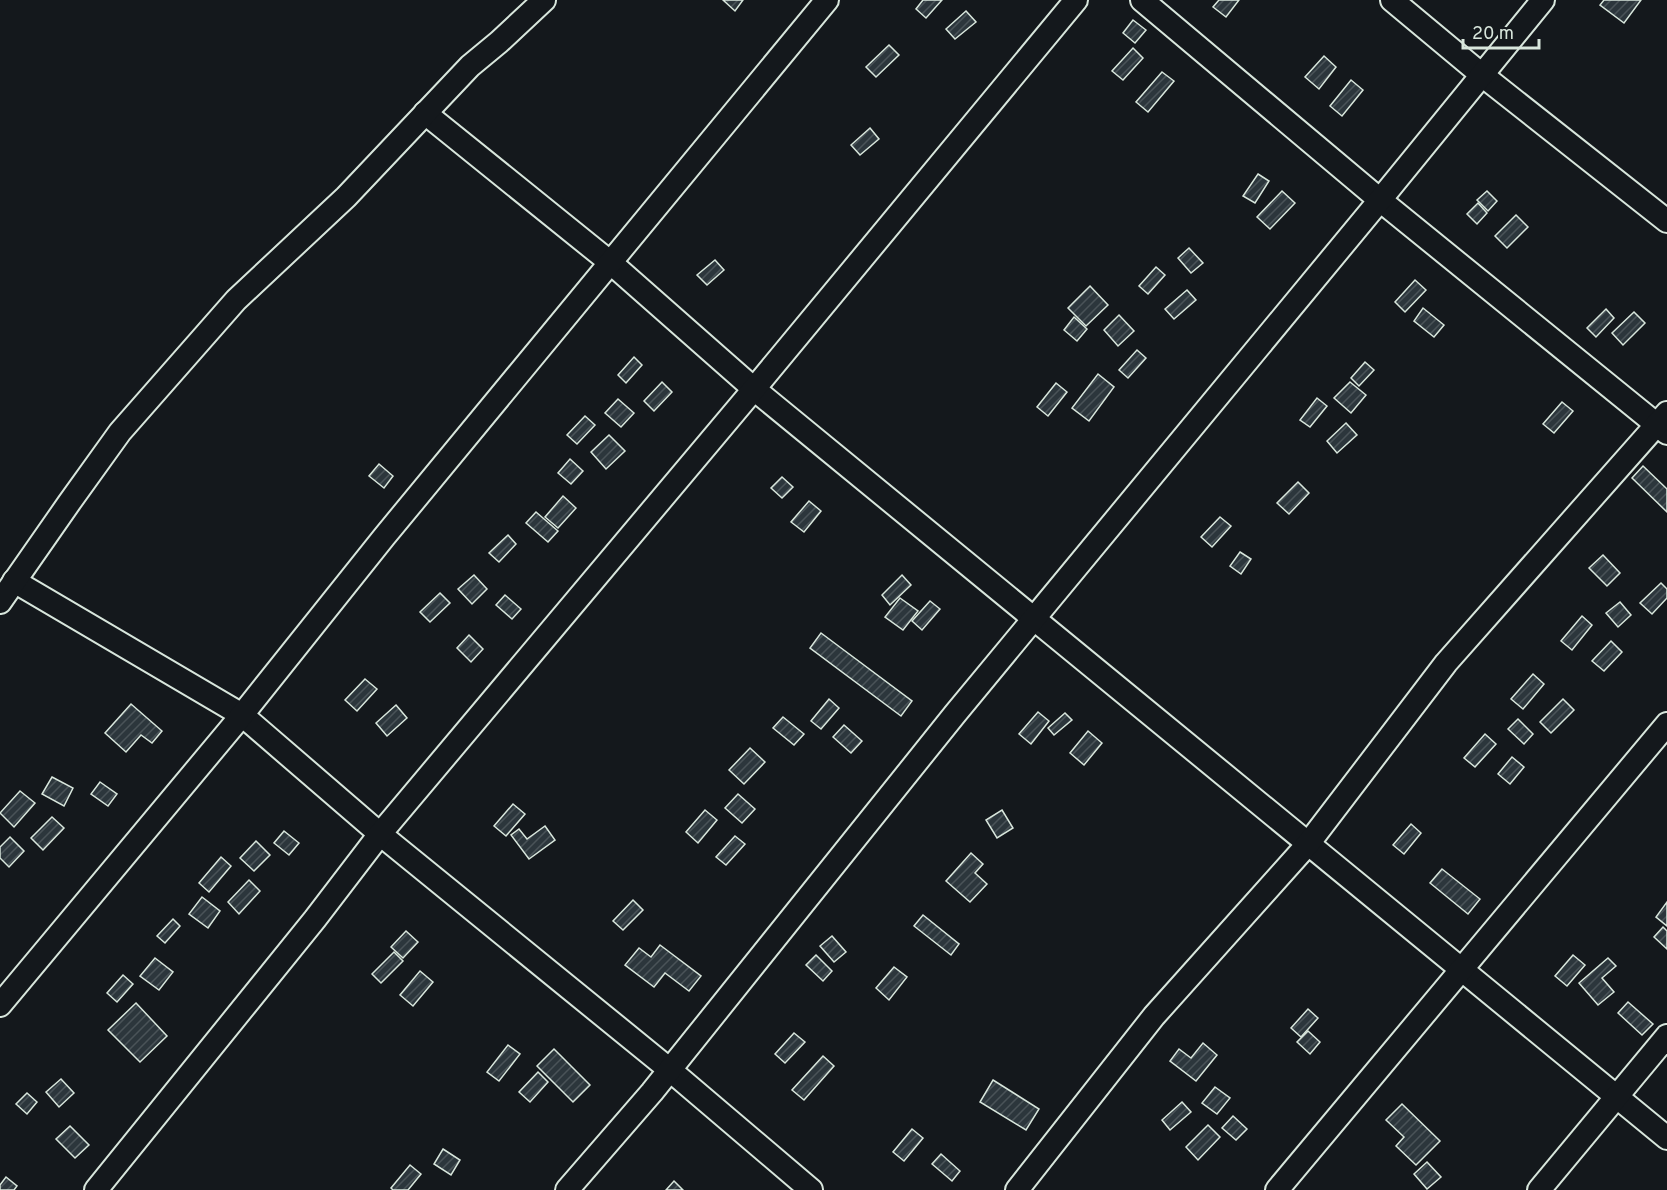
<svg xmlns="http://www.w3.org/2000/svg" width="1667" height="1190" font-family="Overpass,sans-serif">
<defs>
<pattern id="building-hatch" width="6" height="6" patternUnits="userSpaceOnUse" patternTransform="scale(1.5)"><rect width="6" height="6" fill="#2c363c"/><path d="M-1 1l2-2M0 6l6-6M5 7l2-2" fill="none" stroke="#4a5358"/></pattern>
</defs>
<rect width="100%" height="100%" fill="#14181c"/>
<g fill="url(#building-hatch)" stroke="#d8e6dc" stroke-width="1.5">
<path d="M 723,0 L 743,0 L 735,11 Z"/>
<path d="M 923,0 L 942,0 L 926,18 L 916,9 Z"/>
<path d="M 1219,0 L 1239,0 L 1226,17 L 1213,7 Z"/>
<path d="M 1604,0 L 1641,0 L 1624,23 L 1600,5 Z"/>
<path d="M 966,11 L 976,22 L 955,39 L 946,29 Z"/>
<path d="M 1133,20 L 1146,30 L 1135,43 L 1123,33 Z"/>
<path d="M 889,45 L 899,55 L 876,77 L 866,67 Z"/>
<path d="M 1133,48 L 1143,58 L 1123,80 L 1112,71 Z"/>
<path d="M 1324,56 L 1336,67 L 1319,89 L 1305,77 Z"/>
<path d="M 1162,72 L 1174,81 L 1148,112 L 1136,102 Z"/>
<path d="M 1351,80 L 1363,90 L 1342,116 L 1330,106 Z"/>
<path d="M 870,128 L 879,139 L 860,155 L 851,145 Z"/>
<path d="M 1258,174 L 1269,181 L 1255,203 L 1243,196 Z"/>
<path d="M 1282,191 L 1295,203 L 1270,229 L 1257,217 Z"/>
<path d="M 1487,191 L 1497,201 L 1488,211 L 1477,200 Z"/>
<path d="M 1478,203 L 1487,213 L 1477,224 L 1467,214 Z"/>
<path d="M 1516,215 L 1528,227 L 1507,248 L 1495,236 Z"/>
<path d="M 1189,248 L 1203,263 L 1191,273 L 1178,258 Z"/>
<path d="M 715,260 L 724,270 L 707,285 L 697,275 Z"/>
<path d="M 1156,267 L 1165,275 L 1148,294 L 1139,286 Z"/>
<path d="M 1415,280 L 1426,290 L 1405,312 L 1395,302 Z"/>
<path d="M 1090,286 L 1108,305 L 1086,326 L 1068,308 Z"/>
<path d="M 1187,290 L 1196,300 L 1174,319 L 1165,309 Z"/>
<path d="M 1423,308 L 1444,325 L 1434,337 L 1414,321 Z"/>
<path d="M 1606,309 L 1614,318 L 1596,337 L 1587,328 Z"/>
<path d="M 1634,312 L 1645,323 L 1623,345 L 1612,333 Z"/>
<path d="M 1119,315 L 1134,331 L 1118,346 L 1104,330 Z"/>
<path d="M 1074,317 L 1087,329 L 1077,341 L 1064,330 Z"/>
<path d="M 1137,350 L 1146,358 L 1128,378 L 1119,370 Z"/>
<path d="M 634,357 L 642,365 L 626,383 L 618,375 Z"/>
<path d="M 1365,362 L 1374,370 L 1359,386 L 1351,378 Z"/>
<path d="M 1098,374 L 1114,387 L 1089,421 L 1072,408 Z"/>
<path d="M 662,382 L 672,392 L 654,411 L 644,401 Z"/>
<path d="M 1350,382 L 1366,395 L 1351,413 L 1334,398 Z"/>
<path d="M 1056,383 L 1067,392 L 1048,416 L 1037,407 Z"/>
<path d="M 1317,398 L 1327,406 L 1310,427 L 1300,420 Z"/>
<path d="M 618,399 L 634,413 L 621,427 L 605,413 Z"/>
<path d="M 1562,402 L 1573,411 L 1554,433 L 1543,424 Z"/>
<path d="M 585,416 L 595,425 L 577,444 L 567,435 Z"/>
<path d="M 1346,423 L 1357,435 L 1337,453 L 1327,441 Z"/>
<path d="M 609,435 L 625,451 L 606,469 L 591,452 Z"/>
<path d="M 570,459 L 583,471 L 571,484 L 558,473 Z"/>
<path d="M 379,464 L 393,476 L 384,488 L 369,476 Z"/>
<path d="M 1643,466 L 1667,489 L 1667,512 L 1632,478 Z"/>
<path d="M 782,477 L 793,487 L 782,498 L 771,488 Z"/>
<path d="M 1298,482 L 1309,493 L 1289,514 L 1277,503 Z"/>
<path d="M 563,496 L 576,508 L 558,528 L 545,517 Z"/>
<path d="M 809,501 L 821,511 L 804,532 L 791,522 Z"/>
<path d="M 536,512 L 558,531 L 548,542 L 526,523 Z"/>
<path d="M 1220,517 L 1231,526 L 1212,547 L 1201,537 Z"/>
<path d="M 508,535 L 516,544 L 499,562 L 489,553 Z"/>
<path d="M 1240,552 L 1251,559 L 1241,574 L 1230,566 Z"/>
<path d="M 1603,555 L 1620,573 L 1607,586 L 1589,568 Z"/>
<path d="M 474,575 L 487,589 L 472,604 L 458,589 Z"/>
<path d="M 902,575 L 911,585 L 890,605 L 882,595 Z"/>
<path d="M 1661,583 L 1667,589 L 1667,598 L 1652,614 L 1640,603 Z"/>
<path d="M 440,593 L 450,603 L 430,622 L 420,612 Z"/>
<path d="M 505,595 L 521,609 L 512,619 L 496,605 Z"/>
<path d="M 900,598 L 918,611 L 903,630 L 885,617 Z"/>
<path d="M 930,601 L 940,609 L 922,630 L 912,621 Z"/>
<path d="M 1620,602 L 1631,615 L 1618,627 L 1606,613 Z"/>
<path d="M 1582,616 L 1592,625 L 1572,650 L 1561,641 Z"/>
<path d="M 821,633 L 912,701 L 901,716 L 810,648 Z"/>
<path d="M 469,635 L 483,649 L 471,662 L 457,648 Z"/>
<path d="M 1611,641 L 1622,652 L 1604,671 L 1592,661 Z"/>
<path d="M 1533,674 L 1544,684 L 1523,709 L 1511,699 Z"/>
<path d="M 365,679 L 377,689 L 357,711 L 345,700 Z"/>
<path d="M 829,699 L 839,708 L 821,729 L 811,721 Z"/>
<path d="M 1563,699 L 1574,710 L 1551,733 L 1540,722 Z"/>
<path d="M 131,704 L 162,731 L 152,743 L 141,735 L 126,752 L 105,733 Z"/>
<path d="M 396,705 L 407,718 L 387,736 L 376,723 Z"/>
<path d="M 1038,712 L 1049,721 L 1031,744 L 1019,734 Z"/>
<path d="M 1065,713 L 1072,720 L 1054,735 L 1048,728 Z"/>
<path d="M 783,717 L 804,734 L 794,745 L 773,728 Z"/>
<path d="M 1518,719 L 1533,734 L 1524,744 L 1508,729 Z"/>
<path d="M 844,725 L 862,741 L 851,753 L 833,737 Z"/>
<path d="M 1088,731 L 1102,743 L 1084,765 L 1070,753 Z"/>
<path d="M 1485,734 L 1496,744 L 1475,767 L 1464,758 Z"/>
<path d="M 750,748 L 765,762 L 744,784 L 729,770 Z"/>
<path d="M 1512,757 L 1524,767 L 1510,784 L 1498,774 Z"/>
<path d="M 52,777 L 73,788 L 64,806 L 42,794 Z"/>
<path d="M 100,782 L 117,794 L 108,806 L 91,794 Z"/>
<path d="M 20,791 L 35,803 L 14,827 L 0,813 Z"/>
<path d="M 738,794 L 755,809 L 742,823 L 725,808 Z"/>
<path d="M 513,804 L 525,814 L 506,836 L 494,826 Z"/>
<path d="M 705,810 L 717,820 L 698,843 L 686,832 Z"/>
<path d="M 1002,810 L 1013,828 L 997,838 L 986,820 Z"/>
<path d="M 52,817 L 64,828 L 43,850 L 31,838 Z"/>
<path d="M 1411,824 L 1421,833 L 1404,854 L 1393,845 Z"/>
<path d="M 545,826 L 555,840 L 529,859 L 511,835 L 519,829 L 527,839 Z"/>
<path d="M 284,831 L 299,843 L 289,855 L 274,843 Z"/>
<path d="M 735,836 L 745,844 L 726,865 L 716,857 Z"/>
<path d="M 10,837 L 24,851 L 9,867 L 0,858 L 0,847 Z"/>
<path d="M 256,841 L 270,855 L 254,871 L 240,858 Z"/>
<path d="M 971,853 L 983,864 L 975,873 L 987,884 L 970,902 L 946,881 Z"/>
<path d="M 221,857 L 231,866 L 209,892 L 199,883 Z"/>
<path d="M 1442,869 L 1480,899 L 1468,914 L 1430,883 Z"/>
<path d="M 249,880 L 260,891 L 239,914 L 228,902 Z"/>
<path d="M 202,897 L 220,911 L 208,928 L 189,914 Z"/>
<path d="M 633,900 L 643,910 L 623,930 L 613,921 Z"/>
<path d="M 1667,902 L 1667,926 L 1656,917 Z"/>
<path d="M 923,915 L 959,944 L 951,955 L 914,926 Z"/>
<path d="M 173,919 L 180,926 L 165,943 L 157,936 Z"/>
<path d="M 1663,927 L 1667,931 L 1667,949 L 1654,937 Z"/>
<path d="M 406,931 L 418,942 L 403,958 L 391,947 Z"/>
<path d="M 832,936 L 846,952 L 834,962 L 820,946 Z"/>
<path d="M 660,945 L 701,976 L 689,991 L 665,973 L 654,987 L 625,965 L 639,948 L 651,957 Z"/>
<path d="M 394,952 L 403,961 L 381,983 L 372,974 Z"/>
<path d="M 816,955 L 832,971 L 823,981 L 806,965 Z"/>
<path d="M 1573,955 L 1585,965 L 1567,986 L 1555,976 Z"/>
<path d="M 155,958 L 173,972 L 159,990 L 140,976 Z"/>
<path d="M 1608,958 L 1616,966 L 1602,978 L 1614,992 L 1598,1005 L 1579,983 Z"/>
<path d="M 894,967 L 907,977 L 889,1000 L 876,988 Z"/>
<path d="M 420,971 L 433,982 L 413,1006 L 400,995 Z"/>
<path d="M 123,975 L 133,984 L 117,1002 L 107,993 Z"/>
<path d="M 1628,1002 L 1653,1024 L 1642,1035 L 1618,1013 Z"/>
<path d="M 136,1003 L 167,1036 L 140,1062 L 108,1030 Z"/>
<path d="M 1308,1009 L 1318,1018 L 1301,1037 L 1291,1028 Z"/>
<path d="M 1308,1031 L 1320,1042 L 1310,1054 L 1297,1042 Z"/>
<path d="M 794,1033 L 805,1042 L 785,1063 L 775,1054 Z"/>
<path d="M 1203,1043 L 1217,1055 L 1196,1081 L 1170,1061 L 1179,1049 L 1191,1058 Z"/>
<path d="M 508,1045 L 520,1054 L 499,1081 L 487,1072 Z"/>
<path d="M 554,1049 L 590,1085 L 573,1102 L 537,1066 Z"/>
<path d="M 823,1056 L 834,1066 L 804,1100 L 792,1090 Z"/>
<path d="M 538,1072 L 548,1082 L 530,1102 L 519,1092 Z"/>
<path d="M 61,1079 L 74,1093 L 59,1107 L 46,1092 Z"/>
<path d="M 993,1080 L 1039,1109 L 1026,1130 L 980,1102 Z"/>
<path d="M 1215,1087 L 1230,1098 L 1217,1114 L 1202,1103 Z"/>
<path d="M 27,1093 L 37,1102 L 27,1114 L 16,1104 Z"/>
<path d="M 1182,1102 L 1191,1112 L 1170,1130 L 1162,1120 Z"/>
<path d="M 1402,1104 L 1440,1141 L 1416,1165 L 1396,1146 L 1404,1137 L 1386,1120 Z"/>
<path d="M 1233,1116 L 1247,1129 L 1236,1140 L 1222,1128 Z"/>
<path d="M 1208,1125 L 1220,1137 L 1198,1160 L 1186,1147 Z"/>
<path d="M 70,1126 L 89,1145 L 75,1158 L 56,1139 Z"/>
<path d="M 912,1129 L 923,1138 L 904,1161 L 893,1152 Z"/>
<path d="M 443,1149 L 460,1160 L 451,1175 L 434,1164 Z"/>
<path d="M 941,1154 L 960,1171 L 952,1181 L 932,1164 Z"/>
<path d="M 1427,1162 L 1441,1177 L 1427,1189 L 1414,1174 Z"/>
<path d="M 410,1165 L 421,1174 L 408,1190 L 393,1190 L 391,1188 Z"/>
<path d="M 6,1177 L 17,1186 L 14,1190 L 0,1190 L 0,1185 Z"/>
<path d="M 674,1181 L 683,1190 L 666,1190 Z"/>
</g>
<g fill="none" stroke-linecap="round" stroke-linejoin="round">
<defs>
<g id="minor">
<path d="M 1142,0 L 1380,200 L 1667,433"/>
<path d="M 1392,0 L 1482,75 L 1667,221"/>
<path d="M 425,113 L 611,263 L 754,389 L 1667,1138"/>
<path d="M 14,581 L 242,715 L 380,834 L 670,1070 L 811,1190"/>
<path d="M 0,602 L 69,503 L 120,432 L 236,300 L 346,197 L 470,66 L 499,42 L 544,0"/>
<path d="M 0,1005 L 242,715 L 384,537 L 827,0"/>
<path d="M 96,1190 L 315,919 L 380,834 L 754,389 L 1076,0"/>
<path d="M 567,1190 L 652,1092 L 955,714 L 1380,200 L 1543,0"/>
<path d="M 1017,1190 L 1154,1016 L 1308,844 L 1446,663 L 1667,413"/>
<path d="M 1277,1190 L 1667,724"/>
<path d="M 1539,1190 L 1667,1036"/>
</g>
</defs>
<use href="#minor" stroke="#d8e6dc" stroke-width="26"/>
<use href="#minor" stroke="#14181c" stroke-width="22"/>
</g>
<path d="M1463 39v9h76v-9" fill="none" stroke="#d8e6dc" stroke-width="3"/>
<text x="1472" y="39" font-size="18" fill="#d8e6dc" stroke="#14181c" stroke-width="4.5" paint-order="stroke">20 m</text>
</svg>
